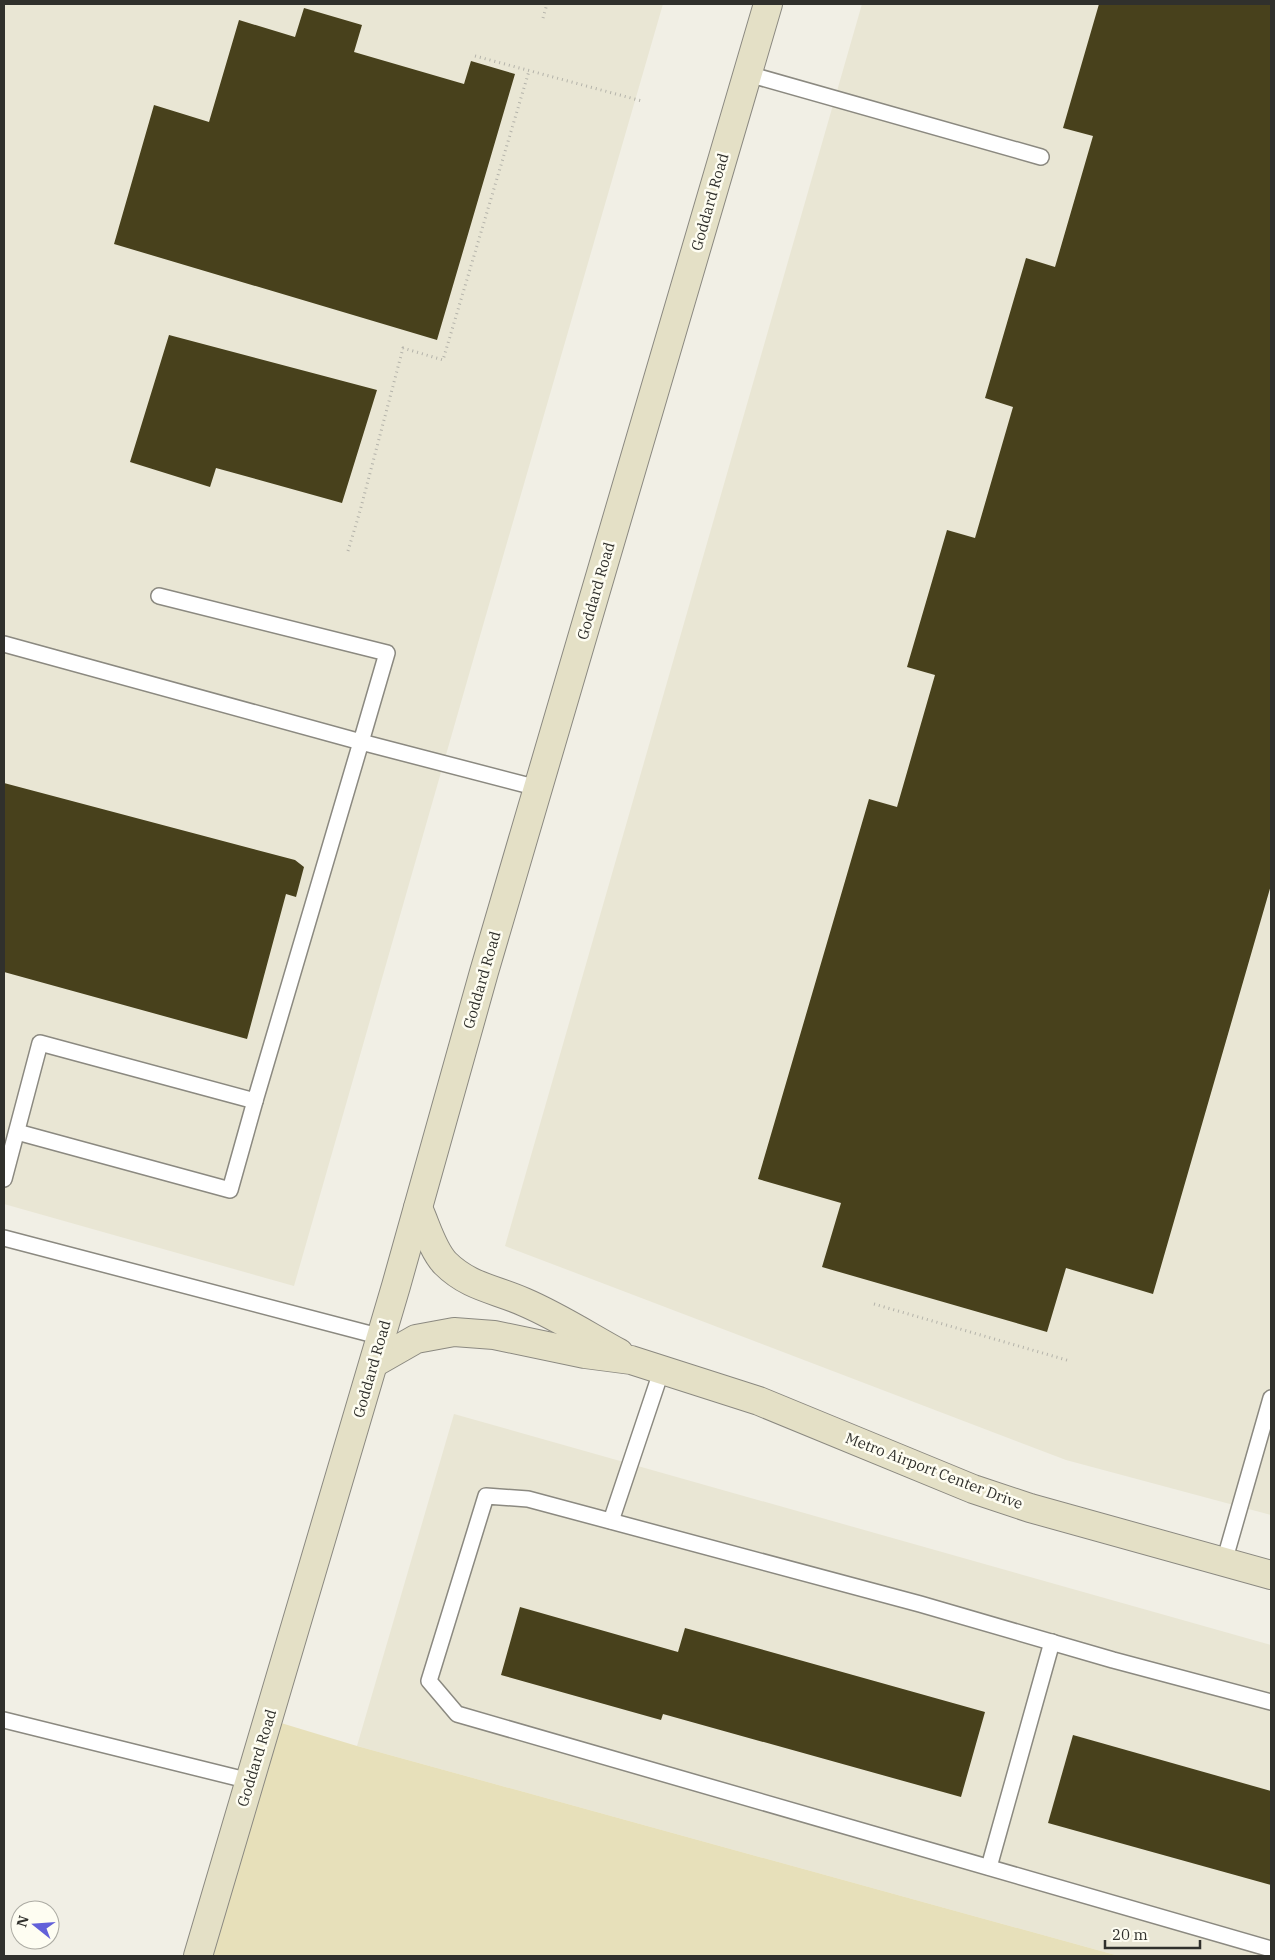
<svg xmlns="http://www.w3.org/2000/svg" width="1275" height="1960" font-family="'IBM Plex Serif',serif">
<rect width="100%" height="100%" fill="#f1efe5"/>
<g fill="#e9e6d4">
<path d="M 4,4 L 663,4 L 484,622 L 294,1286 L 4,1204 Z"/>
<path d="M 862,4 L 1271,4 L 1271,1515 L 1066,1460 L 505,1246 Z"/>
<path d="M 454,1414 L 1271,1645 L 1271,1956 L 1119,1956 L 357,1746 Z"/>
</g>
<path fill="#e7e0ba" d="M 281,1723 L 357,1746 L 1119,1956 L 213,1956 Z"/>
<g fill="#48411c">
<path d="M 1099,4 L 1271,4 L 1271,885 L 1153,1294 L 1066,1268 L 1047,1332 L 822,1267 L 841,1203 L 758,1179 L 869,799 L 897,807 L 935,675 L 907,667 L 947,530 L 975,538 L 1013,407 L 985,398 L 1026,258 L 1055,267 L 1093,136 L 1063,128 Z"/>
<path d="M 304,8 L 362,25 L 354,52 L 464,84 L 471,61 L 515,74 L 437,340 L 114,244 L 154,105 L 209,122 L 239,20 L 295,37 Z"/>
<path d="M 169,335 L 377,390 L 342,503 L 216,468 L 210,487 L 130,462 Z"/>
<path d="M 4,783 L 295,860 L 304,867 L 296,897 L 286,894 L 247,1039 L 4,972 Z"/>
<path d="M 520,1607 L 678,1652 L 685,1628 L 985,1712 L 961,1797 L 663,1714 L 661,1720 L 501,1675 Z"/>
<path d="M 1073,1735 L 1271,1791 L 1271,1885 L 1048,1823 Z"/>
</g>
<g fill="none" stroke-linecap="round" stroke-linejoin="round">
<defs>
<g id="lane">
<path d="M 748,74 L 1041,157"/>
<path d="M 4,644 L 361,742 L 387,653 L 159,596"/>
<path d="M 17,1132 L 230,1190 L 255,1101"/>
<path d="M 4,1179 L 40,1043 L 255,1101 L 361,742 L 538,788"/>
<path d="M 4,1238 L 382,1337"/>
<path d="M 611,1521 L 662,1369"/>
<path d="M 1224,1562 L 1271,1398"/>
<path d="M 1271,1702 L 1113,1660 L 920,1604 L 528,1499 L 486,1496 L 429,1681 L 457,1714 L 1271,1949"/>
<path d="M 4,1720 L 250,1781"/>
<path d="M 989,1867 L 1052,1642"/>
</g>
<g id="secondary">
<path d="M 418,1208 C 426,1225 432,1249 445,1263 C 469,1287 495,1289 524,1302 C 557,1316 588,1336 619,1353"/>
<path d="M 374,1363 L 416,1339 L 454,1332 L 494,1335 L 585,1354 L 631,1360 L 759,1401 L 973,1489 L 1030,1508 L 1271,1575"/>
<path d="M 198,1956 L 396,1286 L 484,972 L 768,4"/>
</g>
</defs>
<use href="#lane" stroke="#8b8980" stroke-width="18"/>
<use href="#secondary" stroke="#8b8980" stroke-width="30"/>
<g stroke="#b4b3aa" stroke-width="3" stroke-dasharray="1 4" stroke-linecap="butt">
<path d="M 543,18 L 547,4"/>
<path d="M 475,56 L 642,101"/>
<path d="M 348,551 L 360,511 L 403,348 L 443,360 L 529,71"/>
<path d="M 874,1304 L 1070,1361"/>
</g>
<use href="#lane" stroke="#fff" stroke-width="15"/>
<use href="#secondary" stroke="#e4e0c6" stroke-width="28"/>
</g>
<g text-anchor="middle" stroke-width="5" stroke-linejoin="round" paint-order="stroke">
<g font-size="15" fill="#30302c" stroke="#fefdf2">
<text transform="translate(710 202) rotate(-74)" y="5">Goddard Road</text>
<text transform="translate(596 591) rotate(-74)" y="5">Goddard Road</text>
<text transform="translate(482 980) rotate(-74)" y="5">Goddard Road</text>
<text transform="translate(372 1369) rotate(-74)" y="5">Goddard Road</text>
<text transform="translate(934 1471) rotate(21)" y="5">Metro Airport Center Drive</text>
<text transform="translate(257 1758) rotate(-73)" y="5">Goddard Road</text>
</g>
</g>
<rect width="1275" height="1960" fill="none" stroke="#30302c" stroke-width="10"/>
<g transform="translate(35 1925) rotate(287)"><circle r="24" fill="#fefdf2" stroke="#acaba3"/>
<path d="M0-4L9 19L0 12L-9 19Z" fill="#6260d9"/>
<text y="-8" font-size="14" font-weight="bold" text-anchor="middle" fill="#30302c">N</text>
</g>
<path d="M1105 1940v8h95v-8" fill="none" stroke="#30302c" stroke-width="2.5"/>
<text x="1112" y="1940" font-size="15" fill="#30302c" stroke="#fefdf2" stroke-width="4" paint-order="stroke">20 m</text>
</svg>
